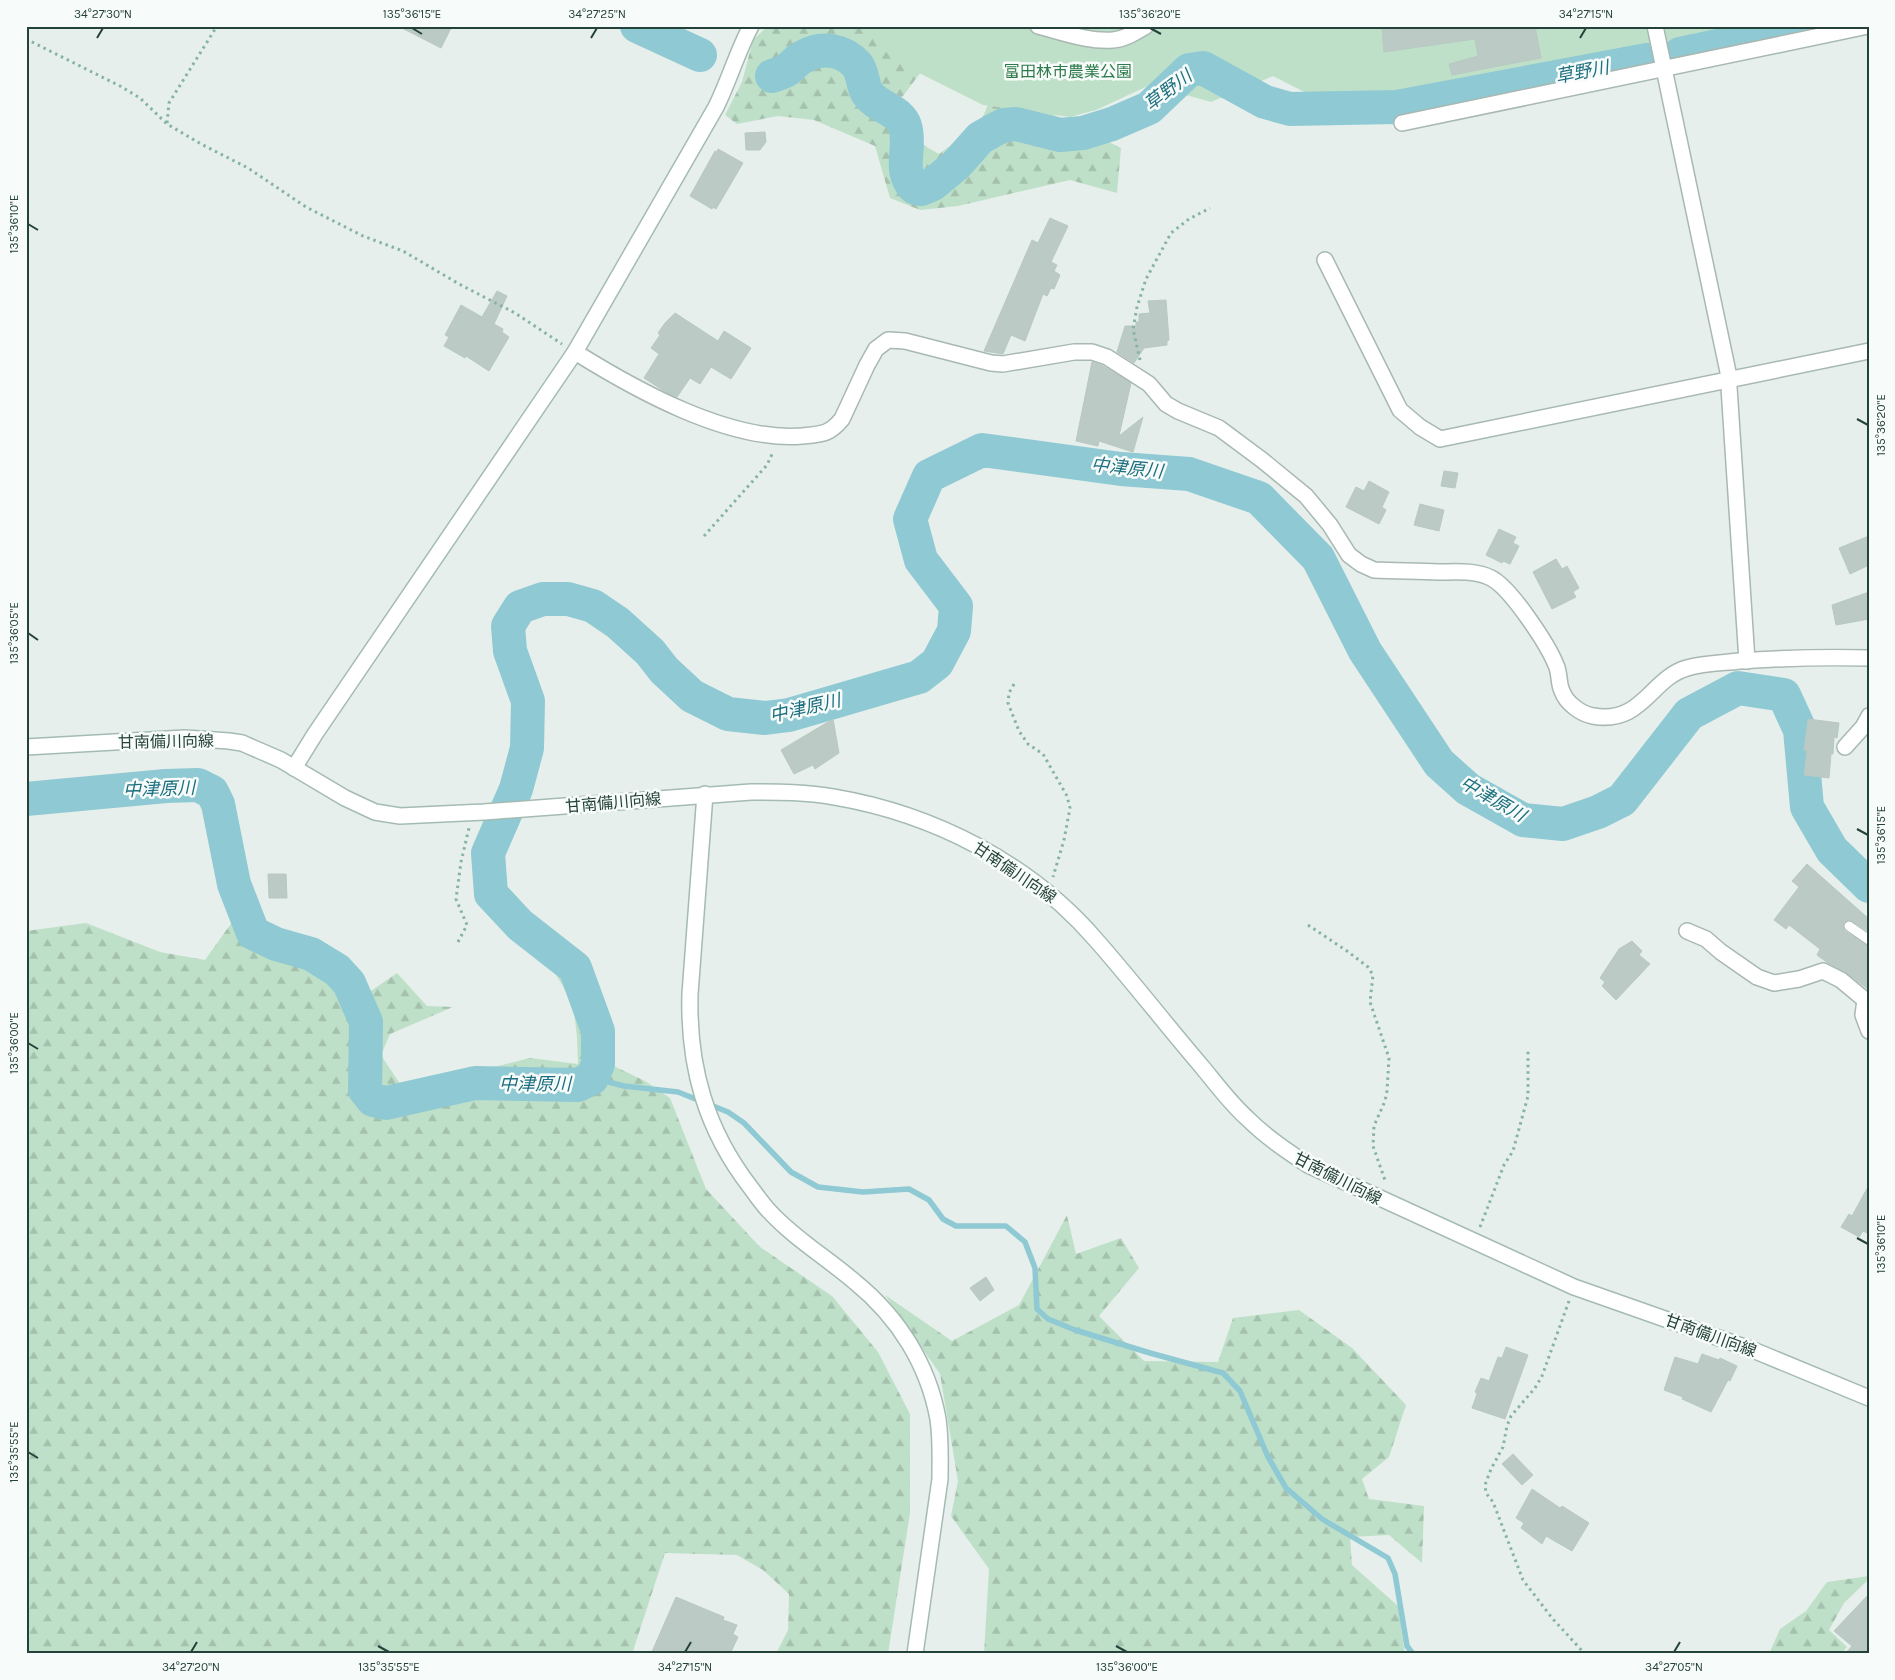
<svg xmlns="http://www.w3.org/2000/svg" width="1895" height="1680" font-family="Karla,'Noto Sans JP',sans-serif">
<defs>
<pattern id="forest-firs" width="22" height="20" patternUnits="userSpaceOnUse" patternTransform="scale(1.25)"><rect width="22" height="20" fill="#bfe0c8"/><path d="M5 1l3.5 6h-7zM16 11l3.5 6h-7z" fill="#a4c1ad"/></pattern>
</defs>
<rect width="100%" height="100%" fill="#e6efeb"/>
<g fill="url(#forest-firs)">
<path d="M 768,26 L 983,26 L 921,72 L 900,100 L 913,139 L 939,154 L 980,124 L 989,102 L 1038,107 L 1121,148 L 1117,193 L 1070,180 L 958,206 L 920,210 L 890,198 L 875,146 L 814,120 L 778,116 L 737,124 L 725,115 L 742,82 L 753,40 Z"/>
<path d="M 235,918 L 315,959 L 352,1004 L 397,973 L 427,1006 L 453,1007 L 390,1034 L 381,1055 L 404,1090 L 530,1058 L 578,1064 L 577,1037 L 573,1003 L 555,973 L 566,973 L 585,1012 L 597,1058 L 645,1081 L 670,1098 L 706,1189 L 760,1247 L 832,1296 L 878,1352 L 910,1414 L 910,1513 L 888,1654 L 776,1654 L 788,1630 L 789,1594 L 763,1570 L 737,1555 L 665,1553 L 632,1654 L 26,1654 L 26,931 L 86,923 L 160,952 L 205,960 Z"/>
<path d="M 1067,1215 L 1076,1254 L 1121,1238 L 1139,1268 L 1099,1316 L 1144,1361 L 1218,1362 L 1233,1318 L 1299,1310 L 1352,1348 L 1406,1405 L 1389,1457 L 1362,1479 L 1369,1499 L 1424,1506 L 1422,1563 L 1389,1535 L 1350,1537 L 1352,1565 L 1398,1606 L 1405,1654 L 984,1654 L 989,1569 L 951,1516 L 958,1481 L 940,1374 L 885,1295 L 952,1341 L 1019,1305 Z"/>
<path d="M 1869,1576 L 1869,1579 L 1844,1603 L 1829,1630 L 1847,1647 L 1841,1654 L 1769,1654 L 1780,1629 L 1806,1611 L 1827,1582 Z"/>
</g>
<path fill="#bfe0c8" d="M 859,26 L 1782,26 L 1726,39 L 1529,75 L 1398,102 L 1324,102 L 1273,76 L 1211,102 L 1150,85 L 1096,110 L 1070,117 L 983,105 L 897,62 Z"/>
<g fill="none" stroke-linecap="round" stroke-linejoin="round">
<path stroke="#8ec9d4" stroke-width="5.5" d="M 592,1078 L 624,1086 L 678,1092 L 728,1112 L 744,1123 L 791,1172 L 818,1187 L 863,1192 L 909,1189 L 929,1200 L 943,1219 L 956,1226 L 1006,1226 L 1025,1242 L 1035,1268 L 1037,1309 L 1048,1319 L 1075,1330 L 1150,1353 L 1223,1373 L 1240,1391 L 1268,1457 L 1286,1488 L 1322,1519 L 1388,1558 L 1395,1574 L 1407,1646 L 1413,1654"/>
<g stroke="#8ec9d4" stroke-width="34">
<path d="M 637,26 L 700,55"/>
<path d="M 1680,54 L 1813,26"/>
<path d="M 772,76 C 777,74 783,73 787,70 C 793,66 797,59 805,56 C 822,46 844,50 857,65 C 864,74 862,86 868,94 C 877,107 900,110 905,126 C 912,148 897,171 915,188 L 921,189 L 933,184 L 956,165 L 980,138 L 994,130 L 1004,125 L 1016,124 L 1060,135 L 1083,133 L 1112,124 L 1149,108 L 1189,70 L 1203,68 L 1265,102 L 1290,109 L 1397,107 L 1647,60"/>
<path d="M 26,799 L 166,786 L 198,785 L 212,792 L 218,804 L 234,884 L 253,933 L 276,944 L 311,954 L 337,970 L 349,983 L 366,1022 L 365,1090 L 373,1100 L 386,1103 L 475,1083 L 578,1085 L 592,1078 L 598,1064 L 598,1031 L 575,968 L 520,925 L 491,894 L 488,853 L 516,789 L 527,748 L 528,701 L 510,651 L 508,626 L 520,607 L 543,599 L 568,599 L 593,606 L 618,623 L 650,652 L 664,670 L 692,696 L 728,714 L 765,718 L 789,715 L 919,677 L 937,663 L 954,631 L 956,606 L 921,560 L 910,519 L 929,476 L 982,450 L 1121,469 L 1189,474 L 1259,498 L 1318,558 L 1365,651 L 1439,763 L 1468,789 L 1523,820 L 1563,824 L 1598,812 L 1622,800 L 1689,714 L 1738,688 L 1784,695 L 1800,730 L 1807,807 L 1832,850 L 1869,886"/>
</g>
</g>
<g fill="#bbcac4" stroke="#b8c9c2">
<path d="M 398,26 L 452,26 L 441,48 Z"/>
<path d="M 1398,26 L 1535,26 L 1541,58 L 1452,75 L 1449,64 L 1478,56 L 1475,39 L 1384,52 L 1382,28 Z"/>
<path d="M 765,132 L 766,142 L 760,150 L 746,150 L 745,133 Z"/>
<path d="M 718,149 L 743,163 L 716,209 L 713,207 L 712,209 L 690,196 L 715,151 L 717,152 Z"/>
<path d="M 1050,218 L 1068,226 L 1051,262 L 1057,265 L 1054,271 L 1060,275 L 1054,289 L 1051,288 L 1047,296 L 1043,294 L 1025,341 L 1011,335 L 1003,354 L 984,351 L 1032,240 L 1038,243 Z"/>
<path d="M 497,291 L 507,296 L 494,324 L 503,329 L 502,332 L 509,337 L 489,371 L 466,356 L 465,358 L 444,346 L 449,337 L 445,335 L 461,305 L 482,317 Z"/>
<path d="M 1166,300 L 1169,340 L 1167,341 L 1167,345 L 1144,348 L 1134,363 L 1117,352 L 1125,326 L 1136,326 L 1136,322 L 1139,322 L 1139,314 L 1150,313 L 1148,301 Z"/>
<path d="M 675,313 L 718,341 L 724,331 L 751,348 L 731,379 L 711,367 L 700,384 L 690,378 L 677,397 L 664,391 L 644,378 L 659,354 L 651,348 L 660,335 L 658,333 L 665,323 Z"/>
<path d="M 1092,362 L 1103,366 L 1131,383 L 1119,436 L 1143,417 L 1133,452 L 1099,441 L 1098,446 L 1076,441 Z"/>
<path d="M 1444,471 L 1458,473 L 1455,488 L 1441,486 Z"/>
<path d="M 1369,481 L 1389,492 L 1382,507 L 1386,510 L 1379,524 L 1346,507 L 1356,487 L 1364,491 Z"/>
<path d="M 1420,504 L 1444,510 L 1439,531 L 1414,525 Z"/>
<path d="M 1499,529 L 1516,537 L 1513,543 L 1519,546 L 1510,564 L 1503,561 L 1502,563 L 1486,555 Z"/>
<path d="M 1869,536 L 1869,565 L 1850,574 L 1839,548 Z"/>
<path d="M 1556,559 L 1562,569 L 1567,566 L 1579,588 L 1573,592 L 1576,597 L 1552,609 L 1533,572 Z"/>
<path d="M 1869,592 L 1869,619 L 1836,625 L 1832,605 Z"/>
<path d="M 833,719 L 839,753 L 815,769 L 813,765 L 794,774 L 781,750 Z"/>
<path d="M 1808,719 L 1839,723 L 1837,738 L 1834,737 L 1833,754 L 1831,754 L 1829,778 L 1804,775 L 1807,751 L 1804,750 Z"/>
<path d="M 1807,864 L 1869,919 L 1869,932 L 1850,920 L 1844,922 L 1843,926 L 1845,931 L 1869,946 L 1869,990 L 1847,973 L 1828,963 L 1817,955 L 1820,949 L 1789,925 L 1786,929 L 1774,920 L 1799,887 L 1792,881 Z"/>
<path d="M 268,874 L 286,874 L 287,898 L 269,898 Z"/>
<path d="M 1632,941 L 1642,951 L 1639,955 L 1650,964 L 1616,1000 L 1602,986 L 1605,982 L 1600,978 L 1619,949 Z"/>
<path d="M 1869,1185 L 1869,1234 L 1863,1231 L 1859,1237 L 1841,1227 L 1849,1214 L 1852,1216 Z"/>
<path d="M 986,1277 L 994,1290 L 980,1301 L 970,1288 Z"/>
<path d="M 1506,1347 L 1528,1355 L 1505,1419 L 1472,1408 L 1477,1394 L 1475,1392 L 1481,1378 L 1489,1381 L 1498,1357 L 1502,1358 Z"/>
<path d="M 1702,1354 L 1719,1360 L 1720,1358 L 1737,1366 L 1730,1381 L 1728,1380 L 1711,1412 L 1682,1399 L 1683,1397 L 1664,1390 L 1675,1357 L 1698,1364 Z"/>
<path d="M 1513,1454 L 1533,1475 L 1522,1485 L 1502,1464 Z"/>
<path d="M 1532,1489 L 1560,1508 L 1562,1506 L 1589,1523 L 1572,1551 L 1546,1536 L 1542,1544 L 1521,1528 L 1524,1523 L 1516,1518 Z"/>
<path d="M 1869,1594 L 1869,1654 L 1845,1654 L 1852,1646 L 1834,1631 Z"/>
<path d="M 676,1597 L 724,1617 L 723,1620 L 737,1625 L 733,1634 L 738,1637 L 730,1654 L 651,1654 Z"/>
</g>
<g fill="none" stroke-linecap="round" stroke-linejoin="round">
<defs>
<path id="lane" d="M 1849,926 L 1869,940"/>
<g id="street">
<path d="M 1038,26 C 1062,32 1088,42 1113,40 C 1125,39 1136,32 1146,26"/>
<path d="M 1655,26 L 1728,372 L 1747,661"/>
<path d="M 1402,123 L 1868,26"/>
<path d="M 1325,260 L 1400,410 L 1420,427 L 1440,439 L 1869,351"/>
<path d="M 575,352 C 636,390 729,442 802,436 C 821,434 829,435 842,419 L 867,365 L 876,349 L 888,340 L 905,341 L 991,363 L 1003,364 L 1074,352 L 1092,352 L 1107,357 L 1149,384 L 1166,404 L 1178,411 L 1219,428 L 1262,460 L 1306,496 L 1330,525 L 1349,555 L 1361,564 L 1374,570 C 1396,571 1417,571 1439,572 C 1456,572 1475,570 1491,578 C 1511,588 1548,645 1556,665 C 1560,673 1558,683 1562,691 C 1566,703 1581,714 1593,716 C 1642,725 1651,678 1687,668 C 1704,663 1722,663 1740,661 C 1783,658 1826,657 1869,658"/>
<path d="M 1845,747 L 1863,727 L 1869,716"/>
<path d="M 1687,931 L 1706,939 L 1721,952 L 1757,977 L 1774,983 L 1799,979 L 1823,971 L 1841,980 L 1865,1000 L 1863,1015 L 1869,1031"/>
</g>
<g id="secondary">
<path d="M 26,747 L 185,738 L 229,741 L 242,743 L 281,760 L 345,798 L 375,812 L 400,816 L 484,812 L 751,792 C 779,792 807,792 834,797 C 934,814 1030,863 1097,941 C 1133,982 1167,1026 1203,1068 C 1217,1085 1231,1104 1248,1119 C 1266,1137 1287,1151 1308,1165 L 1574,1287 L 1753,1350 L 1869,1398"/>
<path d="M 294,768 L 315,734 L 575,352 L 716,107 C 729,81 737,52 751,26"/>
<path d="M 705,794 L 690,994 C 688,1067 706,1130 751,1188 C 757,1196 763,1205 770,1212 C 795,1239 827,1258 855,1282 C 898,1317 928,1364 938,1419 C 941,1439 940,1459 940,1479 L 915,1654"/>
</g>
</defs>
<use href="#lane" stroke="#a8b8b2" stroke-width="11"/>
<use href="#street" stroke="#a8b8b2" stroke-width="18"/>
<use href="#secondary" stroke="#a4bbb3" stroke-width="18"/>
<g stroke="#86b3a5" stroke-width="3" stroke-dasharray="2.5 4" stroke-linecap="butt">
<path d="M 26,39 L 120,86 L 140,98 L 167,124 L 201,144 L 248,168 L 306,207 L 363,236 L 403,251 L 459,284 L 515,313 L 562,344"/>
<path d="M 167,123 L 169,103 L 217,26"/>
<path d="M 1140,360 L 1133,329 L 1137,307 L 1146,279 L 1171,233 L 1189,219 L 1210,208"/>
<path d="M 704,536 L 767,465 L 773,452"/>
<path d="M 1014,684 L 1009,693 L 1008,703 L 1019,731 L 1028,744 L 1043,754 L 1067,796 L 1070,808 L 1064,840 L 1053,877"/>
<path d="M 1308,925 L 1347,951 L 1368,967 L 1373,975 L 1370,1002 L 1389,1058 L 1387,1091 L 1385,1101 L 1374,1126 L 1373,1146 L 1386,1183"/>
<path d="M 458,942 L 467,925 L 456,899 L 461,862 L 469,828"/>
<path d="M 1480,1227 L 1504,1165 L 1513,1151 L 1528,1096 L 1528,1050"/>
<path d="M 1569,1301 L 1542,1376 L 1535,1388 L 1511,1416 L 1507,1426 L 1503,1447 L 1491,1469 L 1485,1485 L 1486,1493 L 1493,1502 L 1523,1580 L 1552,1618 L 1585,1654"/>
</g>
<use href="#lane" stroke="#fff" stroke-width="9"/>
<use href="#street" stroke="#fff" stroke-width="15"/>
<use href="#secondary" stroke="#fff" stroke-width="15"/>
</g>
<path fill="none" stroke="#24423a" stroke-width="2" d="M 412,28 L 422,34M 1150,28 L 1161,34M 97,38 L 103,28M 591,38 L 597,28M 1580,38 L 1586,28M 28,224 L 38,230M 1857,419 L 1868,425M 28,633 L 38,640M 1857,829 L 1868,835M 28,1043 L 38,1049M 1857,1238 L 1868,1244M 28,1452 L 38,1458M 378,1646 L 389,1652M 1116,1646 L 1127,1652M 191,1652 L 197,1642M 685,1652 L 691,1642M 1674,1652 L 1680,1642"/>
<g text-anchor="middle" stroke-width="5" stroke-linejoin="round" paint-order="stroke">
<g font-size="16" fill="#2d7a4b" stroke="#f7fbf9">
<text x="1068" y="77">富田林市農業公園</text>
</g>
<g font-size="16" fill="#24423a" stroke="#f7fbf9">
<text transform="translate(166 741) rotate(-1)" y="6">甘南備川向線</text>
<text transform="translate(613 802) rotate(-5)" y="6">甘南備川向線</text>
<text transform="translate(1015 872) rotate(34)" y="6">甘南備川向線</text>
<text transform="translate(1338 1178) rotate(27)" y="6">甘南備川向線</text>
<text transform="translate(1711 1335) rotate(20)" y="6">甘南備川向線</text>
</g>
<g font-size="18" font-style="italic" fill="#1c6f80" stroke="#f7fbf9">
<text transform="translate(1582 72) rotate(-11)" y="6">草野川</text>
<text transform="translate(1168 90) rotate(-37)" y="6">草野川</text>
<text transform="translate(1127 468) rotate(6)" y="6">中津原川</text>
<text transform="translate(805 708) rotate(-13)" y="6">中津原川</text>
<text transform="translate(159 789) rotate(-2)" y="6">中津原川</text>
<text transform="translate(1493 799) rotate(30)" y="6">中津原川</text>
<text x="535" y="1090">中津原川</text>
</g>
</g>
<rect width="1895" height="1680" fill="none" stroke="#f7fbf9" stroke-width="55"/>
<rect x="28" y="28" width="1840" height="1624" fill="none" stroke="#24423a" stroke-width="2"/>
<g font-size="12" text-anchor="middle" fill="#24423a">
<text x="103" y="18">34°27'30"N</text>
<text x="412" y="18">135°36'15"E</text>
<text x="597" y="18">34°27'25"N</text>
<text x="1150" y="18">135°36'20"E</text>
<text x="1586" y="18">34°27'15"N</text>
<text transform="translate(14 224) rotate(-90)" y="4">135°36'10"E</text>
<text transform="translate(1881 425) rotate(-90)" y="4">135°36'20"E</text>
<text transform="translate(14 633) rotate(-90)" y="4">135°36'05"E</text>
<text transform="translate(1881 835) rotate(-90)" y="4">135°36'15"E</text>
<text transform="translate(14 1043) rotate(-90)" y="4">135°36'00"E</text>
<text transform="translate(1881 1244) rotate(-90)" y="4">135°36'10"E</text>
<text transform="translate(14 1452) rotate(-90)" y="4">135°35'55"E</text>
<text x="191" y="1671">34°27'20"N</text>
<text x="389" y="1671">135°35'55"E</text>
<text x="685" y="1671">34°27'15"N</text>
<text x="1127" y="1671">135°36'00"E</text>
<text x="1674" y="1671">34°27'05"N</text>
</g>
</svg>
